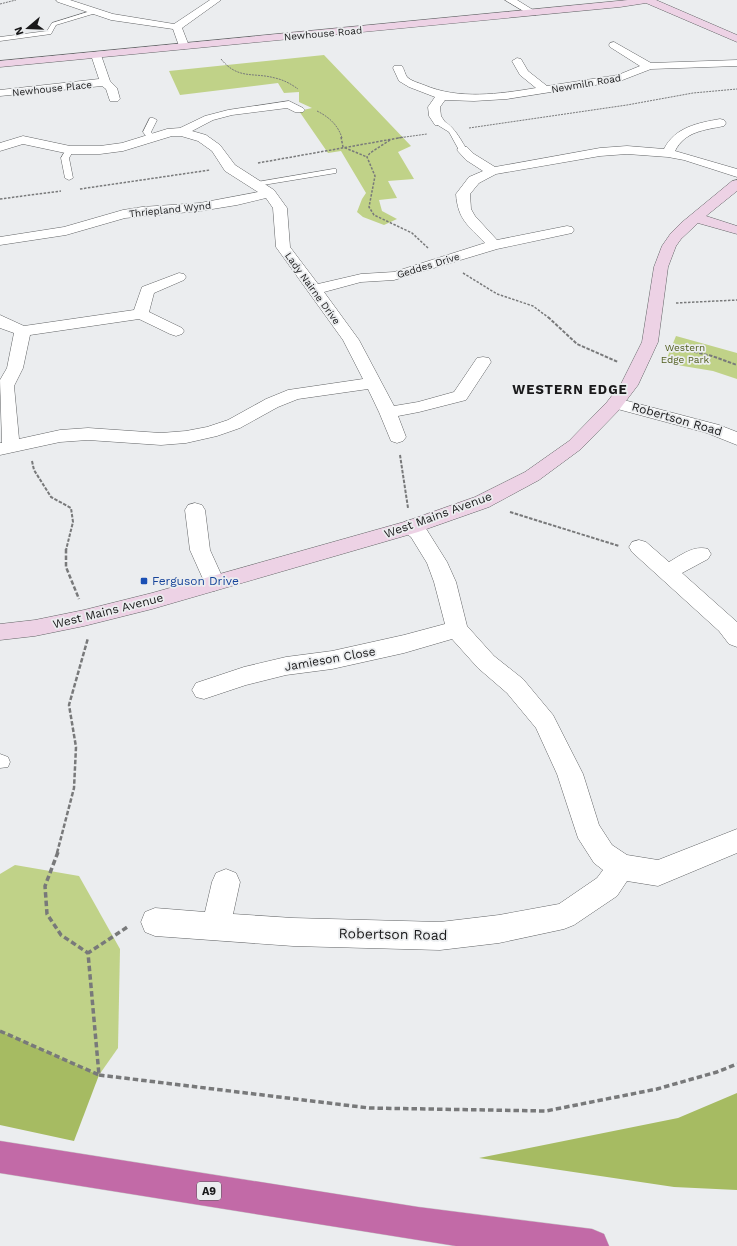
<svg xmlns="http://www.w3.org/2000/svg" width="737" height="1246" font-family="'Work Sans',sans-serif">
<rect width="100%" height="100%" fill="#ebedef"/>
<g fill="#c0d288">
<path d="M 324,55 L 411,146 L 398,152 L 414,179 L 388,181 L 397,198 L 379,200 L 382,211 L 397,219 L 384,225 L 363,217 L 357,212 L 362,199 L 366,193 L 341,151 L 328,153 L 299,111 L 312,108 L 299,102 L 299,92 L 284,93 L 278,83 L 180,95 L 169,71 Z"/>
<path d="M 676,336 L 737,353 L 737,379 L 713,371 L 665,363 Z"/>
<path d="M 15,865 L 79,876 L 120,949 L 118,1048 L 99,1075 L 0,1031 L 0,874 Z"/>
</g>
<g fill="#a6bb62">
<path d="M 0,1031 L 99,1075 L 74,1141 L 0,1125 Z"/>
<path d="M 737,1093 L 737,1190 L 674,1187 L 479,1158 L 678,1118 Z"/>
</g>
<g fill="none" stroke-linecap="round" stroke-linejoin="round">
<defs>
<g id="lane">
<path d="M 94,10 L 97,12 L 96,13 L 56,25 L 51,34 L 0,41 L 0,37 L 47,31 L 52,23 Z"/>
<path d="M 150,118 L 153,118 L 157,120 L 151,132 L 156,138 L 152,140 L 149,140 L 143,132 Z"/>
<path d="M 436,120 C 450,118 461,140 467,150 L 466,152 L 460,152 L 449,132 L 436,124 Z"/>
<path d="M 67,148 L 70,148 L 74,150 L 69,158 L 73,178 L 69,180 L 65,178 L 61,158 Z"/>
<path d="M 333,169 L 336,169 L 336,173 L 257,186 L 253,184 L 257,182 Z"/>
<path d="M 0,754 L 8,757 L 10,762 L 8,767 L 0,768 Z"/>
</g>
<g id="street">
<path d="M 56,0 L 70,0 L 113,14 L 174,24 L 210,0 L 221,0 L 182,28 L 189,46 L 184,49 L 179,46 L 173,29 L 111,20 L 58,2 Z"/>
<path d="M 505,0 L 517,0 L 538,13 L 536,15 L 530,15 Z"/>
<path d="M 614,42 L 651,63 L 737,60 L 737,66 L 651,69 L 620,81 L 507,99 L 474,101 L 445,100 L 440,107 L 441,116 L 445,122 L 443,125 L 435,125 L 429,116 L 428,107 L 435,97 L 409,87 L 399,81 L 393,68 L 394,66 L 402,66 C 404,69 405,74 407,77 C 411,81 419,83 424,85 C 459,100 499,94 536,88 L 520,75 L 512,61 L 517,58 L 521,59 L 528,71 L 547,86 L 618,75 L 640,66 L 610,47 L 609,45 L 610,43 Z"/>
<path d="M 96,52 L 101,55 L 110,81 L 117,88 L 120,99 L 118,101 L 110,101 L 106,89 L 102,86 L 0,96 L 0,90 L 99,79 L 91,55 Z"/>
<path d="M 289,101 L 303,108 L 305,110 L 303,112 L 295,112 L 287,108 L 232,115 L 213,120 L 192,131 L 206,135 L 220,145 L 235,165 L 274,190 L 287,208 L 290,247 L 318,284 L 361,274 L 394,272 L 485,243 C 468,225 458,220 456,194 L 469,177 L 483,171 L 466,160 L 457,150 L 459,147 L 467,147 L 474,154 L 495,167 L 600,148 L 627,146 L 664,149 C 675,127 698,123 720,119 L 724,120 L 726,123 L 724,126 C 705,130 685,131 675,151 L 737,169 L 737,177 L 684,160 L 668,157 L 627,154 L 600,156 L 496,174 L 479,183 L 470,194 L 471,209 L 475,216 L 497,240 L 567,226 L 572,227 L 574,230 L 572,233 L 497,249 L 394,280 L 361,282 L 324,292 L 359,340 L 394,406 L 418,402 L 454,392 L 477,358 L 483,357 L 489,358 L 491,362 L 466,400 L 419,412 L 398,416 L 406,437 L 403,441 L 397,443 L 391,441 L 379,412 L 368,389 L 298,399 L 278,407 L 240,428 L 217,436 L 186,443 L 161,445 L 88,440 L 60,442 L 0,455 L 0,443 L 2,443 L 0,380 L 7,368 L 14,333 L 0,328 L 0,315 L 24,326 L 134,310 L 142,287 L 179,273 L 184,274 L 186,277 L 184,280 L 154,293 L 149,312 L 182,328 L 184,331 L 182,334 L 176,336 L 170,334 L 139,319 L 30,335 L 23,368 L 14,386 L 19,439 L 60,430 L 88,428 L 161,433 L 186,431 L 207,427 L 228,420 L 266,399 L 288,390 L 363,379 L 343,340 L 276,247 L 273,208 L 266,198 L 237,205 L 200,211 L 125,218 L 66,235 L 0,245 L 0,237 L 64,227 L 123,210 L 142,207 L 200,203 L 258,192 L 225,171 L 212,151 L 198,141 L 181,136 L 172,136 L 123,151 L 100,154 L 70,154 L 23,144 L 0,151 L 0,143 L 23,136 L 70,146 L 100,146 L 122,143 L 167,129 L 180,128 L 205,116 L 228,110 Z"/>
<path d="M 616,398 L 719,425 L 737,432 L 737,445 L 707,433 L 610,407 L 607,403 L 610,399 Z"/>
<path d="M 195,503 L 202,505 L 205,510 L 210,550 L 225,583 L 221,588 L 214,591 L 207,588 L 190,550 L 185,510 L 188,505 Z"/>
<path d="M 411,520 L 418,522 L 425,527 L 447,562 L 456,582 L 467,626 L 494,656 L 523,679 L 553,715 L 583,774 L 599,825 L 612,845 L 627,855 L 658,860 L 737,829 L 737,853 L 658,886 L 627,881 L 617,896 L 574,925 L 564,929 L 499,943 L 440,950 L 293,946 L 155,936 L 145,932 L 141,922 L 145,912 L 155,908 L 205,912 L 212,882 L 216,873 L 226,869 L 236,873 L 240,882 L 233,914 L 293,918 L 440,922 L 499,915 L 559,904 L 597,878 L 603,870 L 594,863 L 578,838 L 557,774 L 536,728 L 507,693 L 478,668 L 452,639 L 404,653 L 332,669 L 286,675 L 246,685 L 204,699 L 196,697 L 192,690 L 196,683 L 244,667 L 286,657 L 332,651 L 404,635 L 445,624 L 434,582 L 427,563 L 411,537 L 404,532 L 401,527 L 404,522 Z"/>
<path d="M 639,540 L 646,542 L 669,562 C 681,555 694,545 708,549 L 711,554 L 708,559 L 682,573 L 737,622 L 737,647 L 729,644 L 719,631 L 632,552 L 629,547 L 632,542 Z"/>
</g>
<g id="secondary">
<path d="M 628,0 L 656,0 L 737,35 L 737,42 L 646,3 L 620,7 L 0,67 L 0,61 Z"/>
<path d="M 737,180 L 737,191 L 706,216 L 737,226 L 737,234 L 698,223 L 681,239 L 676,246 L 668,267 L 658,342 L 638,385 L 619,410 L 581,449 L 539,480 L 489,507 L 418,532 L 152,609 L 84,626 L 35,636 L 0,640 L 0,624 L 35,620 L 84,610 L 152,593 L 404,522 L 475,497 L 525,472 L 569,441 L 607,402 L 621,384 L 642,342 L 654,267 L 662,246 L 671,233 L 681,223 L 732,181 Z"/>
</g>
<path id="highway" d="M 0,1141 L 418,1207 L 592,1229 L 604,1234 L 609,1246 L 456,1246 L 0,1173 Z"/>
</defs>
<use href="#lane" stroke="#626466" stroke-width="1"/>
<use href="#street" stroke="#626466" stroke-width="1"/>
<use href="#secondary" stroke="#626466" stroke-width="1"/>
<use href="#highway" stroke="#c8c8c8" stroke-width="1"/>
<g stroke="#78797a" stroke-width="1" stroke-dasharray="2 1" stroke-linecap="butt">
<path d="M 0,4 L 16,0"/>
<path d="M 221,59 C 238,80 253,72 275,78 C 284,80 291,84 298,89"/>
<path d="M 317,111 C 329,117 338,125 342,138"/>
<path d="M 469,128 L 627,105 L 693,93 L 737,89"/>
<path d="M 398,138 L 427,134"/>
</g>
<g stroke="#78797a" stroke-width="1.5" stroke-dasharray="2.5 1.5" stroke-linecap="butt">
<path d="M 341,137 L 343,147 L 367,157"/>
<path d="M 390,140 L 370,153 L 367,157 L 375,176 L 369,207 L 374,215 L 412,233 L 428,248"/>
<path d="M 258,163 L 404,137"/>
<path d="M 80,189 L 210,170"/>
<path d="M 0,199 L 61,191"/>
<path d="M 463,273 L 497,294 L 533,306 L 549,318"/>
<path d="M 676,303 L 737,300"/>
</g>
<g stroke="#78797a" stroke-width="2" stroke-dasharray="3.5 1.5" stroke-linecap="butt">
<path d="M 548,317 L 577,344 L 618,362"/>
<path d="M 670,346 L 712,356 L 737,365"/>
<path d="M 400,455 L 408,508"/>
<path d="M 32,461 L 34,470 L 51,497 L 71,508 L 73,522 L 66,550"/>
<path d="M 510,512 L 619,546"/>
</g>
<g stroke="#78797a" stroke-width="2.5" stroke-dasharray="4.5 2" stroke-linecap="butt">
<path d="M 66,549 L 66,567 L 79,599"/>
<path d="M 57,853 L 74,788 L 76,747 L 69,705 L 88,638"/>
</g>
<g stroke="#78797a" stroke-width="3.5" stroke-dasharray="5.5 3" stroke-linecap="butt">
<path d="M 58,852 L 45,886 L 47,914 L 61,935 L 88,953"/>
<path d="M 0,1031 L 99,1075 L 88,953 L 129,926"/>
<path d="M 99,1075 L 369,1108 L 546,1111 L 657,1089 L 717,1072 L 737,1064"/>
</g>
<use href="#lane" fill="#fff" fill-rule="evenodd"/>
<use href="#street" fill="#fff" fill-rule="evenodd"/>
<use href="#secondary" fill="#edd2e5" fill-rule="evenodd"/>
<use href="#highway" fill="#c26aa7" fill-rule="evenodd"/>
</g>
<rect fill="#1a4fb4" stroke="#ebedef" stroke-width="1.5" x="140" y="577" width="8" height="8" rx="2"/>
<g text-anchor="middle" stroke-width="3.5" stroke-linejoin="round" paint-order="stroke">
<g font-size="10" fill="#19191a" stroke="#ebedef">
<text transform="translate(323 33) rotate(-5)" y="4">Newhouse Road</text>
<text transform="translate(586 83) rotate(-10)" y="4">Newmiln Road</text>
<text transform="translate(52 88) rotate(-6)" y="4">Newhouse Place</text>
<text transform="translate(170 209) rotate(-6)" y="4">Thriepland Wynd</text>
<text transform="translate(428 265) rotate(-17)" y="4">Geddes Drive</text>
<text transform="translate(313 288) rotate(54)" y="4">Lady Nairne Drive</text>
</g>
<g font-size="10" fill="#515e1f" stroke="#ebedef">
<text x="685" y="351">Western<tspan x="685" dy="12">Edge Park</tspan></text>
</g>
<rect fill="#ebedef" stroke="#58595a" stroke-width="1" x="197" y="1182" width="24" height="18" rx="3"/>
<g font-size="11" font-weight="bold" fill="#19191a">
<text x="209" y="1195">A9</text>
</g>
<g font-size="12" fill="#19191a" stroke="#ebedef">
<text transform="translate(677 419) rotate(16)" y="4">Robertson Road</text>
<text transform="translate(438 515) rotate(-20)" y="4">West Mains Avenue</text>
<text transform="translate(108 611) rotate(-14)" y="4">West Mains Avenue</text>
<text transform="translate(330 659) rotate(-10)" y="4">Jamieson Close</text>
</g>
<g font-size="12" fill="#164399" stroke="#ebedef" text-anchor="start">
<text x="152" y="585">Ferguson Drive</text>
</g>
<g font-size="13" font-weight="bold" letter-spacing="1" fill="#19191a" stroke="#ebedef">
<text x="570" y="394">WESTERN EDGE</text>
</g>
<g font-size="14" fill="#19191a" stroke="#ebedef">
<text transform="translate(393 934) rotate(1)" y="5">Robertson Road</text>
</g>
</g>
<g transform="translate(28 28) rotate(251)" stroke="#ebedef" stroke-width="3" paint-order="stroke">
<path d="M0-3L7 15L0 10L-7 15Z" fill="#19191a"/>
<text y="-6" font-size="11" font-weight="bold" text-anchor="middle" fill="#19191a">N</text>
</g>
</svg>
